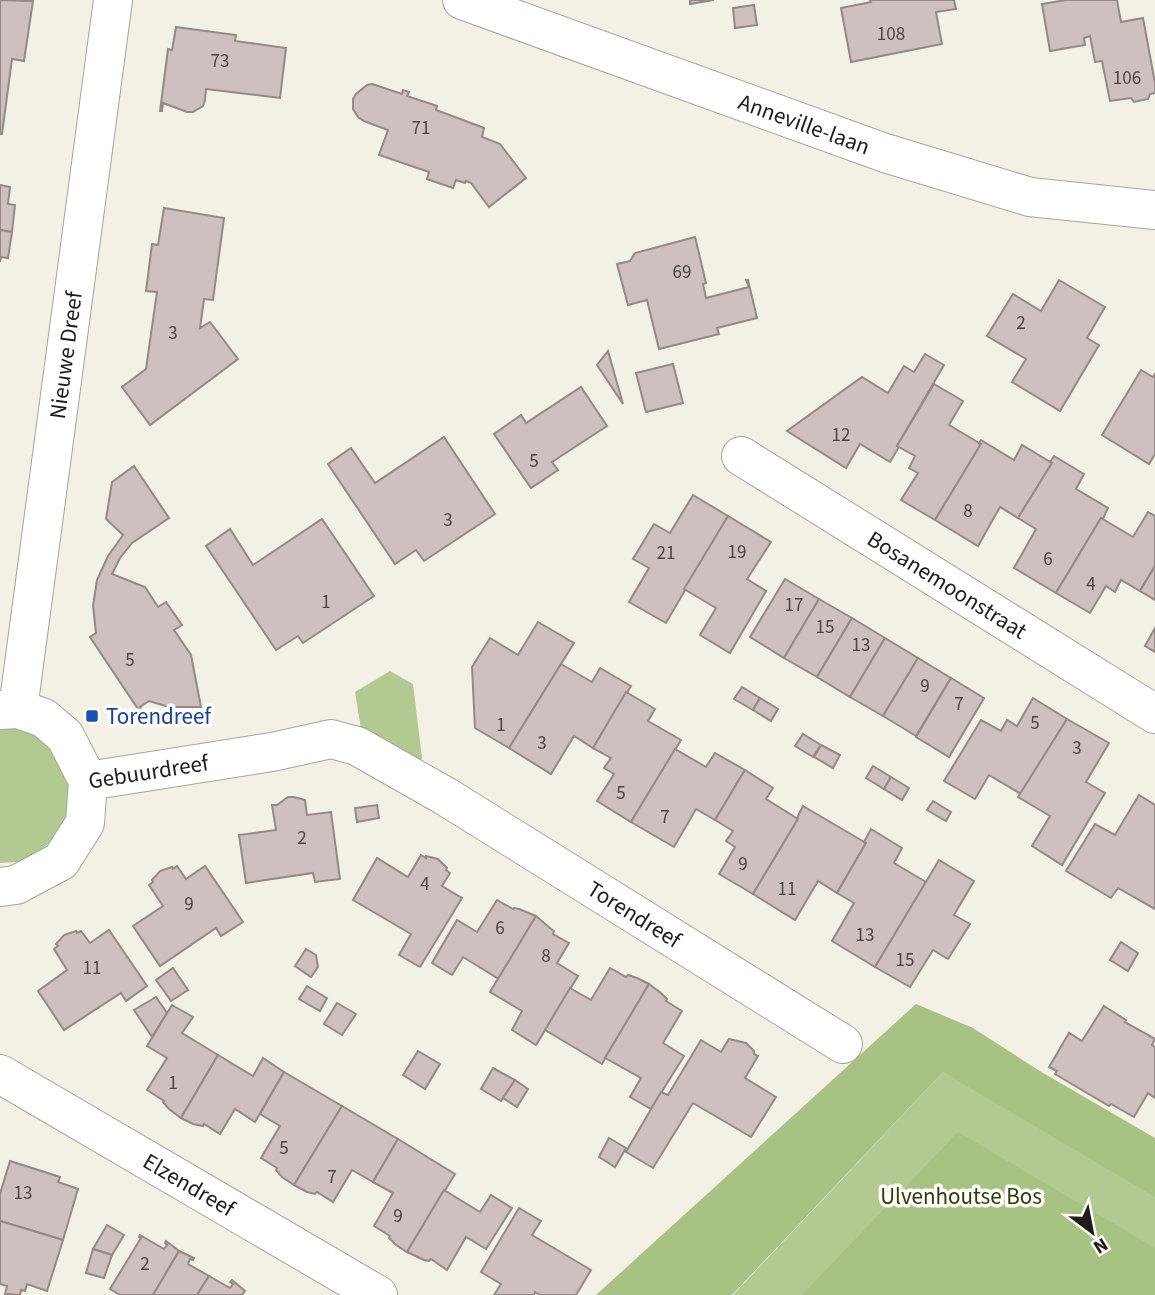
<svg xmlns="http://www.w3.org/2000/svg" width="1155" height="1295" font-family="'Source Sans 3',sans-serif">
<rect width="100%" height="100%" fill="#f3f1e6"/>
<g fill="#b2c992">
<path d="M 390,671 L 413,684 L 422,758 L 418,766 L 362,735 L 355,692 Z"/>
<path d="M 0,725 L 36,733 L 52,746 L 70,783 L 70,803 L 64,822 L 53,840 L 37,853 L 17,862 L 0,863 Z"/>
<path d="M 943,1072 L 1155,1191 L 1155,1295 L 733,1295 Z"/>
</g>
<g fill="#a8c283">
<path d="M 916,1004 L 973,1028 L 1038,1070 L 1155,1138 L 1155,1197 L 943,1072 L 732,1295 L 596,1295 Z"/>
<path d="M 958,1132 L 1155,1248 L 1155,1295 L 802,1295 Z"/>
</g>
<g fill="#cdc0be" stroke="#958987" stroke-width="2">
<path d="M 0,0 L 33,1 L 24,61 L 12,59 L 2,134 L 0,134 Z"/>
<path d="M 690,0 L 714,0 L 690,4 Z"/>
<path d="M 870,0 L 954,0 L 956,9 L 936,12 L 942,44 L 851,62 L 841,8 L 871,2 Z"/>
<path d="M 1066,0 L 1117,0 L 1121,22 L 1143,18 L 1155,83 L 1155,93 L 1150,94 L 1148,99 L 1134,102 L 1131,98 L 1110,101 L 1102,61 L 1095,62 L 1090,36 L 1084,38 L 1085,45 L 1050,51 L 1042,4 Z"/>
<path d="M 754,5 L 757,25 L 735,28 L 733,8 Z"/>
<path d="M 176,27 L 236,35 L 235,41 L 286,48 L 280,98 L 206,89 L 205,100 L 203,106 L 193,112 L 187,112 L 163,103 L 162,111 L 160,111 L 168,49 L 172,50 Z"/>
<path d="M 372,84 L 402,94 L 403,90 L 409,92 L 407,96 L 437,106 L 436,110 L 484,128 L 482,137 L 500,144 L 526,178 L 489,207 L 471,183 L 466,181 L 465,183 L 456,180 L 453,188 L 427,179 L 429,172 L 379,155 L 388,130 L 364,121 L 358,117 L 353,109 L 353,99 L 356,94 L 367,85 Z"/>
<path d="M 0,185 L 10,187 L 8,204 L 15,205 L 12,232 L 0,230 Z"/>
<path d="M 164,208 L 224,218 L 213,300 L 204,299 L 200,328 L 210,322 L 238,359 L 150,425 L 122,387 L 146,369 L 157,292 L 146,291 L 152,244 L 158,245 Z"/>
<path d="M 0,230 L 12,232 L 8,258 L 1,257 L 0,262 Z"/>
<path d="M 695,237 L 706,283 L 703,284 L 706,298 L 749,287 L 746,280 L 748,280 L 757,318 L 717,328 L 719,334 L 659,349 L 647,300 L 628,305 L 617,264 L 630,261 L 635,253 Z"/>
<path d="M 1059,280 L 1105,307 L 1087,338 L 1099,345 L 1060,411 L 1012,382 L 1026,359 L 987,336 L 1013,294 L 1041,311 Z"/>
<path d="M 608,351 L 623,404 L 597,365 Z"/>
<path d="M 925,354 L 944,365 L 897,446 L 899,447 L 890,462 L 860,444 L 846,468 L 787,431 L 862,377 L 888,393 L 904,366 L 914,372 Z"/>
<path d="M 673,364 L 683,403 L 646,412 L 636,373 Z"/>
<path d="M 1141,370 L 1153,377 L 1155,374 L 1155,454 L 1149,464 L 1102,435 Z"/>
<path d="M 934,384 L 963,401 L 949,425 L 981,444 L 935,520 L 901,500 L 918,473 L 909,468 L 915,456 L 897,446 Z"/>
<path d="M 581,387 L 607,426 L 552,462 L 558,470 L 531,488 L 494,434 L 521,415 L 526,423 Z"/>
<path d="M 444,437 L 495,514 L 424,561 L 416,550 L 395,564 L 328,464 L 351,448 L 375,483 Z"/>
<path d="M 981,440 L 1014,460 L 1022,445 L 1052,463 L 1018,518 L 1000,507 L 978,546 L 935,520 L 981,444 L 979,443 Z"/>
<path d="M 1054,456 L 1084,474 L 1076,489 L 1108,508 L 1103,519 L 1101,518 L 1056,593 L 1014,568 L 1036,529 L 1018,518 L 1052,463 L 1050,462 Z"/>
<path d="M 134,466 L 169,518 L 132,543 L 120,558 L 112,574 L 145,587 L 158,607 L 166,602 L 182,625 L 174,630 L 191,655 L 201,707 L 169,707 L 149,701 L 140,707 L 145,714 L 142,715 L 90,637 L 96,633 L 93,606 L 97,580 L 108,556 L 123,535 L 106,519 L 112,482 Z"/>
<path d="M 693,495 L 728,516 L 666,623 L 629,602 L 649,568 L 633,559 L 654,524 L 670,533 Z"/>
<path d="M 1148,512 L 1155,516 L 1155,566 L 1140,591 L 1121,580 L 1115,592 L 1106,586 L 1090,613 L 1056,593 L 1101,518 L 1133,537 Z"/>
<path d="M 728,516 L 771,542 L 747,579 L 766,591 L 730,653 L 700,635 L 716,608 L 684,589 Z"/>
<path d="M 322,519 L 374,596 L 303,643 L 298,636 L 276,650 L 206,546 L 230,529 L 253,565 Z"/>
<path d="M 1155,566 L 1155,600 L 1140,591 Z"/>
<path d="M 785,579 L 819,599 L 784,658 L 750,637 Z"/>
<path d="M 819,599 L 852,618 L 817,677 L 784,658 Z"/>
<path d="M 852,618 L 885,638 L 850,697 L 817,677 Z"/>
<path d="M 538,622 L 574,643 L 509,748 L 475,728 L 472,667 L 490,638 L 518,655 Z"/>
<path d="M 1155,628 L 1155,652 L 1145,646 Z"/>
<path d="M 885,638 L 918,658 L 883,716 L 850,697 Z"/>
<path d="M 918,658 L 951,678 L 916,736 L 883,716 Z"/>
<path d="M 561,664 L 592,682 L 600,668 L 631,686 L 593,748 L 574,736 L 551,774 L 509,748 Z"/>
<path d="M 951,678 L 984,698 L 949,757 L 916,737 Z"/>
<path d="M 742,687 L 760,698 L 753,710 L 734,699 Z"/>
<path d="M 626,692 L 655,709 L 648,721 L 681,740 L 631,822 L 597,801 L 614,774 L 604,768 L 611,758 L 593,748 Z"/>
<path d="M 760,698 L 778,709 L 771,721 L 753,710 Z"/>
<path d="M 1033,698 L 1067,719 L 1021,794 L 989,775 L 975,799 L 944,781 L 981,720 L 1001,731 L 1007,720 L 1017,726 Z"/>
<path d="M 1067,719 L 1109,743 L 1086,782 L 1105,793 L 1062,865 L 1032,846 L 1050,816 L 1018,797 Z"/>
<path d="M 803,734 L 821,745 L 813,757 L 795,746 Z"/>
<path d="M 821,745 L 840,755 L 833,768 L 814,757 Z"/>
<path d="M 675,749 L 706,767 L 715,753 L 745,770 L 715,820 L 696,809 L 674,847 L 631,822 Z"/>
<path d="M 873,766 L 891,777 L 884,789 L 866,778 Z"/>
<path d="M 745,770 L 773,788 L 766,799 L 798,819 L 753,894 L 719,874 L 735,847 L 726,841 L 733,831 L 715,820 Z"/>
<path d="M 891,777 L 909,788 L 902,800 L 884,789 Z"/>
<path d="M 1139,795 L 1155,805 L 1155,909 L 1118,888 L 1111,898 L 1066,871 L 1095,824 L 1115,835 Z"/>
<path d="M 288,797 L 294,797 L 305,800 L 307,815 L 331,812 L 340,879 L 315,882 L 313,873 L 246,883 L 239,835 L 276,830 L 272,805 L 277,805 Z"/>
<path d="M 933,801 L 951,812 L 946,821 L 927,810 Z"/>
<path d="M 377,805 L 379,818 L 357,822 L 355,808 Z"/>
<path d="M 803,806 L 866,843 L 837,893 L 818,881 L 795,920 L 753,894 L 798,819 L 797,818 Z"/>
<path d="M 871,829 L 902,848 L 894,863 L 926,882 L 875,967 L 832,941 L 854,903 L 837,893 L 866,843 L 864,842 Z"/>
<path d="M 421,855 L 426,858 L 426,856 L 438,859 L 447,868 L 446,870 L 450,873 L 442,886 L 462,898 L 420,967 L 399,955 L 411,934 L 353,900 L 377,858 L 408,877 Z"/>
<path d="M 939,860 L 974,881 L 954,915 L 970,924 L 948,959 L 933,950 L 910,987 L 875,967 Z"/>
<path d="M 177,866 L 186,879 L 205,866 L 243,922 L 221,936 L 216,928 L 160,966 L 133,926 L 163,906 L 149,885 L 153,882 L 152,880 L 160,871 L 172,867 L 173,869 Z"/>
<path d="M 497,900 L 513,909 L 514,908 L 519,909 L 536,916 L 499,979 L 463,957 L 452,975 L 432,963 L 457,920 L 477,932 Z"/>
<path d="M 536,916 L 550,928 L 554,931 L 553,934 L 569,943 L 557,963 L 578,976 L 536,1045 L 512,1030 L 522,1011 L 490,992 Z"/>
<path d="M 109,930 L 147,986 L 126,1001 L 121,993 L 64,1030 L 38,991 L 67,970 L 54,949 L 58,946 L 56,944 L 64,935 L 76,931 L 77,933 L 81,931 L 90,943 Z"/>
<path d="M 1121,942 L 1138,953 L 1128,971 L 1110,960 Z"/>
<path d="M 306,949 L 316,955 L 318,967 L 311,977 L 295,966 Z"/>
<path d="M 173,968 L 188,990 L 171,1001 L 156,980 Z"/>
<path d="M 610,968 L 626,977 L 628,975 L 637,978 L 649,984 L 602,1064 L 545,1030 L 570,988 L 591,1000 Z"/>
<path d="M 649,984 L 661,993 L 667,999 L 666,1001 L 682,1011 L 663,1043 L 684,1056 L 651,1109 L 630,1097 L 641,1078 L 605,1058 Z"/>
<path d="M 307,986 L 327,998 L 320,1011 L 299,999 Z"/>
<path d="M 156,997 L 167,1013 L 152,1037 L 134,1010 Z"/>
<path d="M 337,1003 L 356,1014 L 342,1035 L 324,1024 Z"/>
<path d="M 172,1005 L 193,1017 L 182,1033 L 218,1055 L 181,1118 L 169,1109 L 163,1102 L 164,1101 L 147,1090 L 167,1058 L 147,1046 Z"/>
<path d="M 1104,1006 L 1126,1020 L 1125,1022 L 1155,1039 L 1152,1045 L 1155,1047 L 1155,1098 L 1148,1093 L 1134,1117 L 1111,1104 L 1109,1106 L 1055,1074 L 1057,1071 L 1049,1067 L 1069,1033 L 1082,1041 Z"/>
<path d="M 729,1039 L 746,1043 L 754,1051 L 754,1054 L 758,1056 L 745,1078 L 776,1097 L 751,1137 L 693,1103 L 653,1168 L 626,1152 L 661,1092 L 668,1095 L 701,1040 L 721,1052 Z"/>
<path d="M 418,1051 L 440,1064 L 425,1089 L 403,1075 Z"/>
<path d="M 218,1055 L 253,1076 L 263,1058 L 284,1072 L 255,1122 L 235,1109 L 220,1134 L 204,1124 L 203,1126 L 193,1124 L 181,1118 Z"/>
<path d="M 493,1068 L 515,1080 L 501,1101 L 481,1089 Z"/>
<path d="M 284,1072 L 342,1106 L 294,1185 L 282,1177 L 276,1170 L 277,1168 L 261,1158 L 280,1126 L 260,1114 Z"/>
<path d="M 515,1080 L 528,1089 L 517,1107 L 503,1098 Z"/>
<path d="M 342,1106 L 398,1139 L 373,1182 L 352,1170 L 333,1202 L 317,1192 L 315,1194 L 307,1192 L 294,1185 Z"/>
<path d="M 609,1138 L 626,1148 L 615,1167 L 599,1157 Z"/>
<path d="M 398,1139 L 455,1174 L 407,1252 L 396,1245 L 389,1238 L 390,1236 L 374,1226 L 393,1193 L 373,1182 Z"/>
<path d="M 10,1161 L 60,1177 L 58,1182 L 78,1189 L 63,1240 L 0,1221 L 0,1194 Z"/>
<path d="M 444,1190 L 480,1212 L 491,1195 L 512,1208 L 486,1249 L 466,1237 L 447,1270 L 431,1259 L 429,1261 L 424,1260 L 407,1252 Z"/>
<path d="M 519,1208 L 541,1221 L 532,1235 L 591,1270 L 576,1295 L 540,1295 L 535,1292 L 534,1295 L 494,1295 L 501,1284 L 481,1272 Z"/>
<path d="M 0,1221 L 63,1240 L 47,1291 L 27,1284 L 25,1291 L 21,1290 L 20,1295 L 5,1294 L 7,1286 L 0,1284 Z"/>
<path d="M 107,1225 L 124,1235 L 112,1255 L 93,1249 Z"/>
<path d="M 140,1235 L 164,1249 L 167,1245 L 165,1243 L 166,1241 L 179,1251 L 153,1295 L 120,1295 L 110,1289 L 141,1238 L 139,1237 Z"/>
<path d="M 93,1249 L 112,1255 L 104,1278 L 86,1273 Z"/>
<path d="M 179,1251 L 194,1258 L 193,1260 L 190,1259 L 188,1264 L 209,1276 L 197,1295 L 153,1295 Z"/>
<path d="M 209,1276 L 230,1288 L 233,1284 L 230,1282 L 232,1280 L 245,1291 L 242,1295 L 197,1295 Z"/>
</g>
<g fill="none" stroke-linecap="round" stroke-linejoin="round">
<defs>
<g id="minor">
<path id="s1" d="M 741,456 L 1155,714"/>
<path id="s2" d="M 18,709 L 113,0"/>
<path d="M 0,710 L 18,709 L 44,718 L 65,736 L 88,781 L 85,823 L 61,861 L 16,885 L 0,887"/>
<path id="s3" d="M 88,781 L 272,752 L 331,739 L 357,746 L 445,796 L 843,1044"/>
<path id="s4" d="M 0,1074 L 378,1295"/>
</g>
<g id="tertiary">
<path id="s5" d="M 462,0 L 885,153 L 1030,197 L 1155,210"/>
</g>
</defs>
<use href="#minor" stroke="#a6a499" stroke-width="40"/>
<use href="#tertiary" stroke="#a6a499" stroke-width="40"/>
<use href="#minor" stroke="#fff" stroke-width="38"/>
<use href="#tertiary" stroke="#fff" stroke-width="38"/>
</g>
<rect fill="#1a4fb4" stroke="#fffefa" stroke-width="2.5" x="85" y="709" width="14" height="14" rx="3.5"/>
<g text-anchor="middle" stroke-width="7" stroke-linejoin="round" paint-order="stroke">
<g font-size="19" fill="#4a4642">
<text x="891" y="40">108</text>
<text x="220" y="67">73</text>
<text x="1127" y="84">106</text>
<text x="421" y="134">71</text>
<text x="682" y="278">69</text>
<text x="1021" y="329">2</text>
<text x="173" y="339">3</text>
<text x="841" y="441">12</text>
<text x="534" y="467">5</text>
<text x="968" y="517">8</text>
<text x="448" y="526">3</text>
<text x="737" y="558">19</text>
<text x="666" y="559">21</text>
<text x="1048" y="565">6</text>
<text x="1091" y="590">4</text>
<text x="326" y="608">1</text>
<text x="794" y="611">17</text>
<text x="825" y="633">15</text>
<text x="861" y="651">13</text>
<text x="130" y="666">5</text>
<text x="925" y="692">9</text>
<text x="959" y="710">7</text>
<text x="1035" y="729">5</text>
<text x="501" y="731">1</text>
<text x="542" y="749">3</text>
<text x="1077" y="754">3</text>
<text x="621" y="799">5</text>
<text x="665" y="823">7</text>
<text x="302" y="844">2</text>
<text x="743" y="870">9</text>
<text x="425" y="890">4</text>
<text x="787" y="895">11</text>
<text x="189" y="910">9</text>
<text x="500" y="934">6</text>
<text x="865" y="941">13</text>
<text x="546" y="962">8</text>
<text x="905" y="966">15</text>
<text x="92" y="974">11</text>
<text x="173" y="1089">1</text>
<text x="284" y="1154">5</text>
<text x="332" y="1183">7</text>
<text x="23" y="1199">13</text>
<text x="398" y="1222">9</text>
<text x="145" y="1270">2</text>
</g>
<g font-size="23" fill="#1e1d19" stroke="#fffefa">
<text dy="8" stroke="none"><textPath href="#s5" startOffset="364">Anneville-laan</textPath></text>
<text dy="8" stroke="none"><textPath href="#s2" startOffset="357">Nieuwe Dreef</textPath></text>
<text dy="8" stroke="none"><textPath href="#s1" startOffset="243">Bosanemoonstraat</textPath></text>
<text dy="8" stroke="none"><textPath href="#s3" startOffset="61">Gebuurdreef</textPath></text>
<text dy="8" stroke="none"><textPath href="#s3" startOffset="598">Torendreef</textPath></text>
<text dy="8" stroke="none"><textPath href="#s4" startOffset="219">Elzendreef</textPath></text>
</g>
<g font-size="23" fill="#164399" stroke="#fffefa" text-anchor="start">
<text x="106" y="724">Torendreef</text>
</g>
<g font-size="23" fill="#2c3c0d" stroke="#fffefa">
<text x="961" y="1204">Ulvenhoutse Bos</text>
</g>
</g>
<g transform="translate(1092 1232) rotate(148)" stroke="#fffefa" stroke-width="5" paint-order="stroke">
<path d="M0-5L12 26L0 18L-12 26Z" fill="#1e1d19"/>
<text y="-10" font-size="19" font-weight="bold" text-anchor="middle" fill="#1e1d19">N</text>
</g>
</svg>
